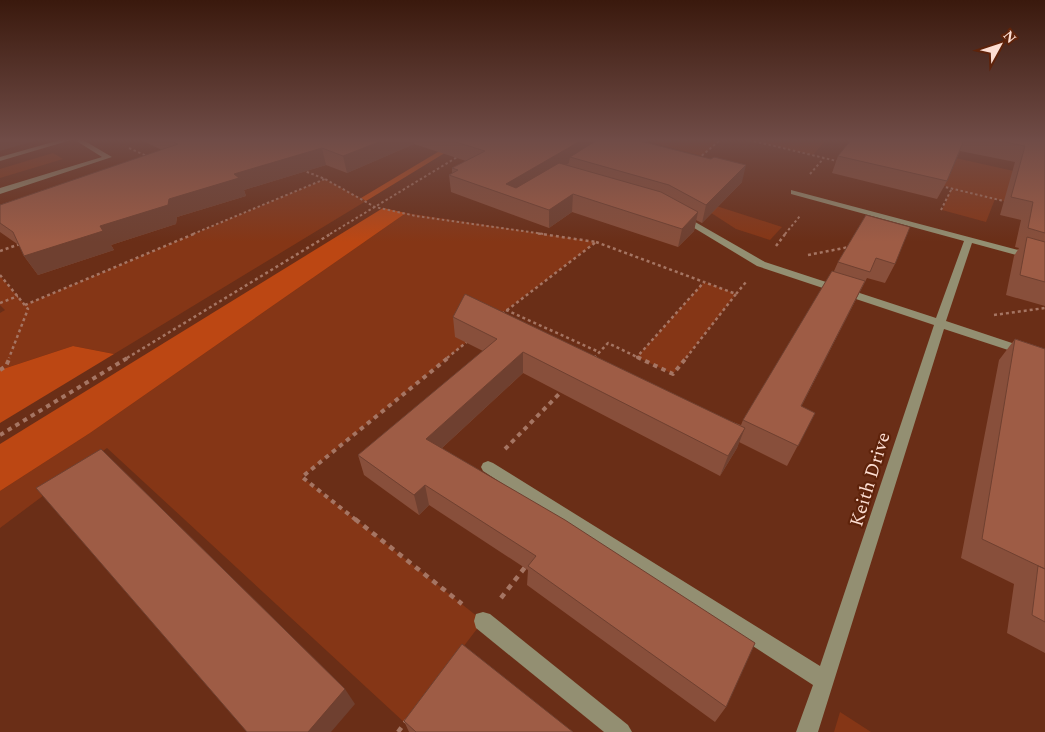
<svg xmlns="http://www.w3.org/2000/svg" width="1045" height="732" font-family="Spectral,serif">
<rect width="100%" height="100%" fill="#6a2e17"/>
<g fill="#853616">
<path d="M 658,140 L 720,140 L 702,156 L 653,143 Z"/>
<path d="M 749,140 L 826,140 L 813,155 Z"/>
<path d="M 920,150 L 1045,178 L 1045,211 L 995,199 L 986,222 L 942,210 L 952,188 L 906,177 Z"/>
<path d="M 53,153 L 63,159 L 0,178 L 0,169 Z"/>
<path d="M 325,179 L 366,201 L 114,354 L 73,346 L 0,370 L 0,313 L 5,310 L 0,305 L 0,276 L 25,305 Z"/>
<path d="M 685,196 L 782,227 L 770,240 L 736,229 Z"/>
<path d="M 406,213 L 596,242 L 506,310 L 302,477 L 483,621 L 405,723 L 107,448 L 0,528 L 0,491 L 90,433 Z"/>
<path d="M 704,282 L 736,294 L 673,374 L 637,357 Z"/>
<path d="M 840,712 L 871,732 L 834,732 Z"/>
</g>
<g fill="#bc4713">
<path d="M 458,140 L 466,140 L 366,201 L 361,198 Z"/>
<path d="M 383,208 L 406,213 L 90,433 L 0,491 L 0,444 Z"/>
<path d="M 73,346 L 114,354 L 0,423 L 0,370 Z"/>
</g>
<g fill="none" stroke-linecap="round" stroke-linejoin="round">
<g stroke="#a57563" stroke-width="2" stroke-dasharray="2.5 2.5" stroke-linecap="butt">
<path d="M 749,140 L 841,162"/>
<path d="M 129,148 L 149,157"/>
<path d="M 698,159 L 720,140"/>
<path d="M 302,170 L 325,179 L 375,207 L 416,216 L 544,234"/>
<path d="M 810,174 L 824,158"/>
<path d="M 941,186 L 1008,202"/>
<path d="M 941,210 L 952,188"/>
<path d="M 193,234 L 325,179"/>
<path d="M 330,234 L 459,156"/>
<path d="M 785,234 L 800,216"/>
</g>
<g stroke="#a57563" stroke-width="2.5" stroke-dasharray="3 3" stroke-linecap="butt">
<path d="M 596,242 L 704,282"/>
<path d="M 776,246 L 786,233"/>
<path d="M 0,251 L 20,244"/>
<path d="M 808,255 L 849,247"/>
<path d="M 0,275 L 28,309 L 9,358"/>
<path d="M 736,294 L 746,282"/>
<path d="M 0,303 L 18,296"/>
<path d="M 25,305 L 196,233"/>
<path d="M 506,310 L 599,352"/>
<path d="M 502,314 L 596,242 L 535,233"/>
<path d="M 994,315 L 1045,308"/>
<path d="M 127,358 L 332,233"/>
<path d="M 447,358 L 468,341"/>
<path d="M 594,358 L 608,343 L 637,357"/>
<path d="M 639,358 L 637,357 L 704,282"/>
<path d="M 686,358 L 736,294 L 704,282"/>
</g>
<g stroke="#a57563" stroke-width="4" stroke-dasharray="4.5 4.5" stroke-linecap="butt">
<path d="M 637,357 L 673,374 L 687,357"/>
<path d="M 0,370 L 6,366 L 10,357"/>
<path d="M 0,435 L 129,357"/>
<path d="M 505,449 L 562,391"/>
<path d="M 356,520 L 302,477 L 449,357"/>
</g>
<g stroke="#a57563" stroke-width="4.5" stroke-dasharray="5.5 5.5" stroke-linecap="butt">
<path d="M 355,519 L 462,604"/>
<path d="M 501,598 L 526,566"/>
<path d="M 398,732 L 407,720"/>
</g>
<g fill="#938f72" fill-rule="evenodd">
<path d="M 60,140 L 71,140 L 0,161 L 0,157 Z"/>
<path d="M 75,140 L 83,140 L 112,157 L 0,194 L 0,188 L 102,157 Z"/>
<path d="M 791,190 L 1045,257 L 1045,263 L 972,243 L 946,321 L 1045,354 L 1045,362 L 944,329 L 818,732 L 796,732 L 813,685 L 483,471 L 481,467 L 483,463 L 488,461 L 493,463 L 820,666 L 934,325 L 757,266 L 676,217 L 683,215 L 765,262 L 936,318 L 964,241 L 791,194 Z"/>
<path d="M 483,612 L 490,614 L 628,725 L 632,732 L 604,732 L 476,628 L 474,621 L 476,614 Z"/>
</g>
</g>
<g fill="#884f3b">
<path d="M 141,140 L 649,140 L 646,142 L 742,182 L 702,223 L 696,220 L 694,231 L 678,247 L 572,212 L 549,228 L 451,192 L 449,175 L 452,173 L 452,168 L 466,161 L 414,144 L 347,173 L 326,165 L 244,190 L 246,196 L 177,217 L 176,224 L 111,245 L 114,250 L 38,275 L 24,256 L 20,246 L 0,232 L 0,205 L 162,150 Z"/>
<path d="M 851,140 L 1045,140 L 1045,306 L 1006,295 L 1014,256 L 1019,248 L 1015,247 L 1021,220 L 1000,215 L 1015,162 L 960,151 L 947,181 L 937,199 L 832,173 L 838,156 Z"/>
<path d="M 866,215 L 895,264 L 885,283 L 867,278 L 801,407 L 815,413 L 787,466 L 739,442 L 737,448 L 720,476 L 523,373 L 442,448 L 726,707 L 715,722 L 527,585 L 528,570 L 429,505 L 419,515 L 364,475 L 358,455 L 483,351 L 455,337 L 453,317 L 741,425 L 743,420 L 834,271 L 838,262 Z"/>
<path d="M 1015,339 L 1045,349 L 1045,653 L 1007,633 L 1014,584 L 961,558 L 999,360 Z"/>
<path d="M 404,721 L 573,732 L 409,732 Z"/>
</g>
<g fill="#6f4030">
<path d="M 0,140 L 37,140 L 0,151 Z"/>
<path d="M 384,140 L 414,140 L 414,144 L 347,173 L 343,156 Z"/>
<path d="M 582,140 L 608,140 L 570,157 L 569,163 L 513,197 L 506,184 Z"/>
<path d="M 631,140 L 649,140 L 629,155 Z"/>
<path d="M 322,148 L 326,165 L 244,190 L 246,196 L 177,217 L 176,224 L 111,245 L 114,250 L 38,275 L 24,256 L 234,174 Z"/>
<path d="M 746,165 L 742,182 L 702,223 L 706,205 Z"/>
<path d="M 573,194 L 572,212 L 549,228 L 549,210 Z"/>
<path d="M 698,212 L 694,231 L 678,247 L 682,229 Z"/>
<path d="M 523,352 L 523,373 L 430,459 L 426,439 Z"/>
<path d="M 745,428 L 737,448 L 720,476 L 728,456 Z"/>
<path d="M 425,485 L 429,505 L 419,515 L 414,495 Z"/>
<path d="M 345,689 L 355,704 L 331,732 L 308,732 Z"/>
</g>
<g fill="#9e5c45" stroke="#6f4030">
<path d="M 168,140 L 384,140 L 343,156 L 322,148 L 234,174 L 239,178 L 169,199 L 168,205 L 100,226 L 103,231 L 24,256 L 13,232 L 0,223 L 0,205 L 178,144 Z"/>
<path d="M 449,140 L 582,140 L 506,184 L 516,188 L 559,163 L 661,192 L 698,212 L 682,229 L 573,194 L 549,210 L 449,175 L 458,170 L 452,168 L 485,151 Z"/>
<path d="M 597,140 L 636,140 L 711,159 L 714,157 L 746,165 L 706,205 L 669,185 L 570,157 Z"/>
<path d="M 851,140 L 964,140 L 947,181 L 838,156 Z"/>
<path d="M 995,140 L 1045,140 L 1045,233 L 1028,228 L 1033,202 L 1011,197 L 1025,146 Z"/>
<path d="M 866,215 L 910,227 L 895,264 L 876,258 L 870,272 L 838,262 Z"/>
<path d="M 1027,237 L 1045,242 L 1045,282 L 1020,275 Z"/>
<path d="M 832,271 L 865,281 L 801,406 L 815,413 L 798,446 L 743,420 Z"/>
<path d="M 465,294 L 745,428 L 728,456 L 523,352 L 426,439 L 565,520 L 755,643 L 726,707 L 528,566 L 536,556 L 425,485 L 414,495 L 358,455 L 497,339 L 453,317 Z"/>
<path d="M 1015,339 L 1045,349 L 1045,569 L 982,539 Z"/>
<path d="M 101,449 L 345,689 L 308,732 L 247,732 L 36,488 Z"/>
<path d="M 1038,566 L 1045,569 L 1045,622 L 1032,615 Z"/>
<path d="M 462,644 L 573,732 L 416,732 L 404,721 Z"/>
</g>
<linearGradient id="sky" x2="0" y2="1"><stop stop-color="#3a190d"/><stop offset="0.58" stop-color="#704c47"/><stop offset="1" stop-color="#704c47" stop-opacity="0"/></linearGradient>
<rect width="1045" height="242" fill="url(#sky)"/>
<g text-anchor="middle" stroke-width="4.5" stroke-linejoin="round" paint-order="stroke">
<g font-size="19" fill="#fdded3" stroke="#5e230b">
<text transform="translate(869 479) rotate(-73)" y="7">Keith Drive</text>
</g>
</g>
<g transform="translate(1000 45) rotate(50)" stroke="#5e230b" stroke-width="4" paint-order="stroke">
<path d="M0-4L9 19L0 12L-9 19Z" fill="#fdded3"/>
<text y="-8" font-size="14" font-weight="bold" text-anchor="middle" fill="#fdded3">N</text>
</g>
</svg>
